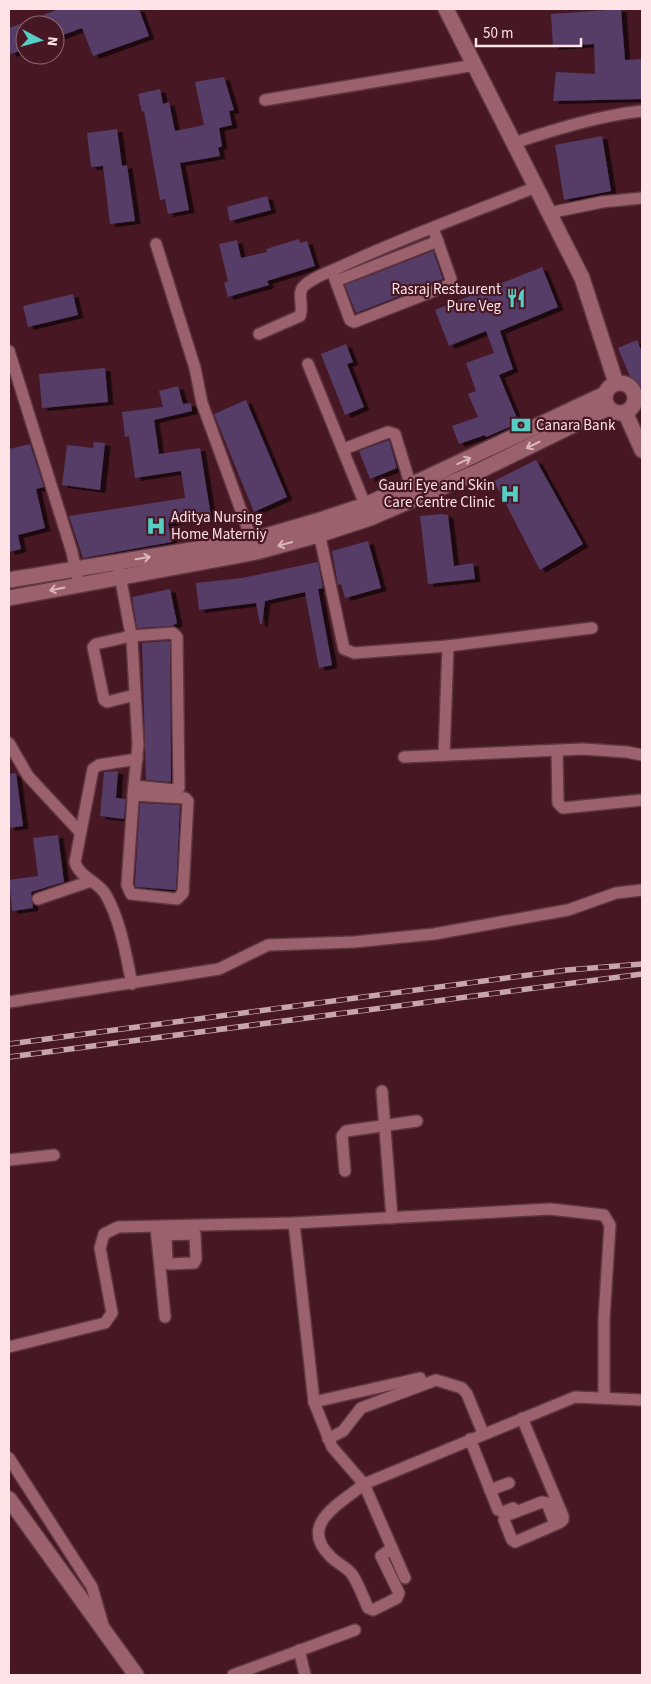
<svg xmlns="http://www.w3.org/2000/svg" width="651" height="1684" font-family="'Source Sans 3',sans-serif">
<defs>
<filter id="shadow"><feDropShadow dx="5.5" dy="3" stdDeviation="0" flood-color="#0009"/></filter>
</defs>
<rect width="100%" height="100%" fill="#471723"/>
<g fill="#543d68" filter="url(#shadow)">
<path d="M 59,9 L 139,9 L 149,36 L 93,56 L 82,28 L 55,38 L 55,25 L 25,25 L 25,49 L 11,54 L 9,48 L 9,28 Z"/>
<path d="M 621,9 L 625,60 L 642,59 L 642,99 L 553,101 L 556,72 L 595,74 L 594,44 L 553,47 L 551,14 Z"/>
<path d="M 224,77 L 234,110 L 229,111 L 232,125 L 219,128 L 222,146 L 218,148 L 220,156 L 180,163 L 189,210 L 168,214 L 165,199 L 160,200 L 144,111 L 142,112 L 138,94 L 160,89 L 163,104 L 169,102 L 175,131 L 204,125 L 195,82 Z"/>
<path d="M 117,129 L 122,166 L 127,165 L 135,221 L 110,224 L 103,166 L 91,167 L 87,133 Z"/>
<path d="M 602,136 L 611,191 L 564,200 L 555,145 Z"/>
<path d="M 267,196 L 271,210 L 230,221 L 227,207 Z"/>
<path d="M 299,239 L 300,243 L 307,241 L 315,266 L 267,281 L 269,285 L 228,297 L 224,283 L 228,281 L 219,244 L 237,240 L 241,258 L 267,252 L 266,249 Z"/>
<path d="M 433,251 L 443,279 L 356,313 L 345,285 Z"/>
<path d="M 542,267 L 558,307 L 500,331 L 513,369 L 499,375 L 519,423 L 486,437 L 485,435 L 459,444 L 452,426 L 478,417 L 468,394 L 476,391 L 466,363 L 494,353 L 486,331 L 449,346 L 435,310 Z"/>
<path d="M 73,294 L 78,315 L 28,327 L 23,306 Z"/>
<path d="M 637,340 L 642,352 L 642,405 L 618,348 Z"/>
<path d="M 346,344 L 353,362 L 347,364 L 364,407 L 345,415 L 321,354 Z"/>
<path d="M 105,368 L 108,402 L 42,408 L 39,374 Z"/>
<path d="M 178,386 L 183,404 L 191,403 L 192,411 L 154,420 L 159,454 L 200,448 L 211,516 L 168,523 L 172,542 L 83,558 L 69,516 L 185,498 L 181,471 L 135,478 L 129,436 L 125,437 L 122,412 L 163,407 L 159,391 Z"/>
<path d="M 246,400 L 287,497 L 254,512 L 214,414 Z"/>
<path d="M 389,440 L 397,468 L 370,479 L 359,451 Z"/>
<path d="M 94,442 L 105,443 L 100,490 L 62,485 L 67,445 L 93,448 Z"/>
<path d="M 30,444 L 44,487 L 36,489 L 45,528 L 18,535 L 21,549 L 9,552 L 9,449 Z"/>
<path d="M 536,460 L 583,544 L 540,570 L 494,481 Z"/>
<path d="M 442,514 L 448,515 L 454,566 L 473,563 L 475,579 L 428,584 L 420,516 Z"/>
<path d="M 368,541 L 381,588 L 345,598 L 341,584 L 338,585 L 332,551 Z"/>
<path d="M 318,562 L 323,588 L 318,589 L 332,665 L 319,668 L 305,592 L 265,601 L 262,624 L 260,624 L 256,603 L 199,610 L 196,583 L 242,578 Z"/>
<path d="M 170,589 L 177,623 L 172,626 L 137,628 L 132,597 Z"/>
<path d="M 170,641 L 171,782 L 146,780 L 142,643 Z"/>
<path d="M 118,771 L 116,798 L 126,799 L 124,819 L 100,816 L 104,772 Z"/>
<path d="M 16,773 L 23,826 L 9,828 L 9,774 Z"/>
<path d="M 140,803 L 180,805 L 176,890 L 136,887 L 135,884 Z"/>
<path d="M 58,835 L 64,882 L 31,892 L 33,908 L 12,911 L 9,880 L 38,876 L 33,838 Z"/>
</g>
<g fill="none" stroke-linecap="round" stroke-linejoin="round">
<defs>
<g id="street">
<path d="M 265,100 L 475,65"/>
<path d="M 514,143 C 556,129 598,116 642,111"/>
<path d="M 549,213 L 602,202 L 642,198"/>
<path d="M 156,244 L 195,368 L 202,403 L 254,546"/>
<path d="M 332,271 L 350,320 L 354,322 L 449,285 L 451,279 L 433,228"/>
<path d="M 336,281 L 438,241"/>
<path d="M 259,334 L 300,316 C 304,307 297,294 303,287 C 311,278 329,272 340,267 C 404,237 471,213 536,187"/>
<path d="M 9,351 L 72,552 L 79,585"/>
<path d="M 308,364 L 368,512"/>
<path d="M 344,449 L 388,432 L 395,434 L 413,493"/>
<path d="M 318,528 L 344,649 L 354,653 L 448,646 L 444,755"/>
<path d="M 119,570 L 132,640 L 138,745 L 133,795 L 133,800 L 127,885 L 131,894 L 177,899 L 183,893 L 188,801 L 185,798 L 133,795"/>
<path d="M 448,646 L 592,628"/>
<path d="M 9,743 L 28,776 L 80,832"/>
<path d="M 557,751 L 558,803 L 563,808 L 642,800"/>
<path d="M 404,757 L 583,749 L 627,752 L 642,755"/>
<path d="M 134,786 L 175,790 L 179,788 L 177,637 L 173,633 L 131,636 L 96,644 L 93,647 L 104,700 L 107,702 L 135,695"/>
<path d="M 38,899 L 91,881"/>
<path d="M 132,984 C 126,955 121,922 106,895 C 99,882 79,877 75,862 L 93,769 L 99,765 L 137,759"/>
<path d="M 9,1002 L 219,969 L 268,945 L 354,942 L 434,934 L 568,910 L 616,893 L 642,890"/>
<path d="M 382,1091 L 392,1218"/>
<path d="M 9,1160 L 54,1155"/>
<path d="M 345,1171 L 342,1136 L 346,1131 L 417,1121"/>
<path d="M 294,1223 L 314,1402 L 332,1447 L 364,1484 C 340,1504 298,1524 330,1556 C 336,1563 345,1566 351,1573 C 358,1582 363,1597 368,1608 L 373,1610 L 397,1598 L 399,1593 L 381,1556 L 392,1548"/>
<path d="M 156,1228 L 165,1317"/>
<path d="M 157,1235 L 195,1234 L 196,1259 L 194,1263 L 169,1264 L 167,1262 L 166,1234"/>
<path d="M 9,1347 L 105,1323 L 112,1313 L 100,1248 L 104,1234 L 118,1227 L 294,1223 L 550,1209 L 604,1215 L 610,1225 L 604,1319 L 604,1398"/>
<path d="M 314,1402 L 420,1378"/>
<path d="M 522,1418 L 563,1516 L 563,1520 L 559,1523 L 515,1542 L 512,1540 L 504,1520 L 505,1516 L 542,1502 L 547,1503 L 555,1524"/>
<path d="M 328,1439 L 343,1431 L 361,1408 L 436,1380 L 462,1388 L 467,1394 L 483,1433"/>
<path d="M 470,1439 L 498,1510 L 503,1512 L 513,1508"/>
<path d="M 9,1458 L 92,1587 L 103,1625"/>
<path d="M 490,1490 L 509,1483"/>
<path d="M 405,1578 L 364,1484 L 575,1397 L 642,1400"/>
<path d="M 299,1650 L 305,1675"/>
<path d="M 233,1675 L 355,1630"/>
</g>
<g id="secondary">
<path d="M 446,9 L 582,278 L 616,383"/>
<circle cx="620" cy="398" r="15"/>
<path d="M 625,412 L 642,450"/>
<path d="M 9,580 L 252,540 L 317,521 L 365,505 L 411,485 L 605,394"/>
<path d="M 9,598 L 256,552 L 318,535 L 370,518 L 477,472 L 608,408"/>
<path d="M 9,1499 L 136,1675"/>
</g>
</defs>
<use href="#street" stroke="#5e3641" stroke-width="14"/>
<use href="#secondary" stroke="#5e3641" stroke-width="18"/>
<use href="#street" stroke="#9b626d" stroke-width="11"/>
<use href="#secondary" stroke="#9b626d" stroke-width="15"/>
<defs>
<g id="rail">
<path d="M 9,1044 L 567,970 L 642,964"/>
<path d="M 9,1057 L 642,974"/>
</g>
</defs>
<use href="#rail" stroke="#c7a5ac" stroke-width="5.5"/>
<use href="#rail" stroke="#471723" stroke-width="4" stroke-dasharray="11" stroke-linecap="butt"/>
</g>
<defs><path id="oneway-shaft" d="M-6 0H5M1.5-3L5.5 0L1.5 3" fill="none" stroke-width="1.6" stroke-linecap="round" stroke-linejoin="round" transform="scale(1.25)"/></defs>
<g stroke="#dbb6bc">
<use href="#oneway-shaft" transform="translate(533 445) rotate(154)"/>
<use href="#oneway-shaft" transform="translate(464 461) rotate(-25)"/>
<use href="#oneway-shaft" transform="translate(285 544) rotate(165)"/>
<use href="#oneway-shaft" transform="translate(143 558) rotate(-9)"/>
<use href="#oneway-shaft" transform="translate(57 589) rotate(169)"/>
</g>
<defs>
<symbol id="restaurant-bare" viewBox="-9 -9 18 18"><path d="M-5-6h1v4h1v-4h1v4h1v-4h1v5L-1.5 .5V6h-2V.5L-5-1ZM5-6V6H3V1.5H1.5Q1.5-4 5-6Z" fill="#56cec4" stroke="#471723" stroke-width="2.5" paint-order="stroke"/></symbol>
<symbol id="bank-bare" viewBox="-9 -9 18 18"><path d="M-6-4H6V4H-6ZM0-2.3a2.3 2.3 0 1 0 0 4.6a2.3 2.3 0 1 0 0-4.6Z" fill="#56cec4" stroke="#471723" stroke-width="2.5" paint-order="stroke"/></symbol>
<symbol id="hospital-bare" viewBox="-9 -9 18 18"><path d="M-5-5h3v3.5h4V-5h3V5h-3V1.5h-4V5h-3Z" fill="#56cec4" stroke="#471723" stroke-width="2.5" paint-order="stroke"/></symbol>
</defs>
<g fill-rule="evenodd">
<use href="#restaurant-bare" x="502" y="284" width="28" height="28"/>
<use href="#bank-bare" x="507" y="411" width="28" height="28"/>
<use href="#hospital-bare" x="496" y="480" width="28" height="28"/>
<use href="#hospital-bare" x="142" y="512" width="28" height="28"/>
</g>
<g text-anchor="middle" stroke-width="4.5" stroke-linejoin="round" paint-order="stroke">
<g font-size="15" fill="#fee3e7" stroke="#471723" text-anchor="end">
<text x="501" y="294">Rasraj Restaurent<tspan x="501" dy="17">Pure Veg</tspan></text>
<text x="536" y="430" text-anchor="start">Canara Bank</text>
<text x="495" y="490">Gauri Eye and Skin<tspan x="495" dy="17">Care Centre Clinic</tspan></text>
<text x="171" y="522" text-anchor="start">Aditya Nursing<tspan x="171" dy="17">Home Materniy</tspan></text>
</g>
</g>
<rect width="651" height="1684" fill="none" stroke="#fee3e7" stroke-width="20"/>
<g transform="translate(40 40) rotate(96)"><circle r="24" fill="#471723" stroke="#906971"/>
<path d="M0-4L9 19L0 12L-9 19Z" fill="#56cec4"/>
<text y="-8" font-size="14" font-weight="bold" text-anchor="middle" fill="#fee3e7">N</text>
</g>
<path d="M476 38v8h105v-8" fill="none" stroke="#fee3e7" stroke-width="2.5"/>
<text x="483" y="38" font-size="15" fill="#fee3e7" stroke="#471723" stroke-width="4" paint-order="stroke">50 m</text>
</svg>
